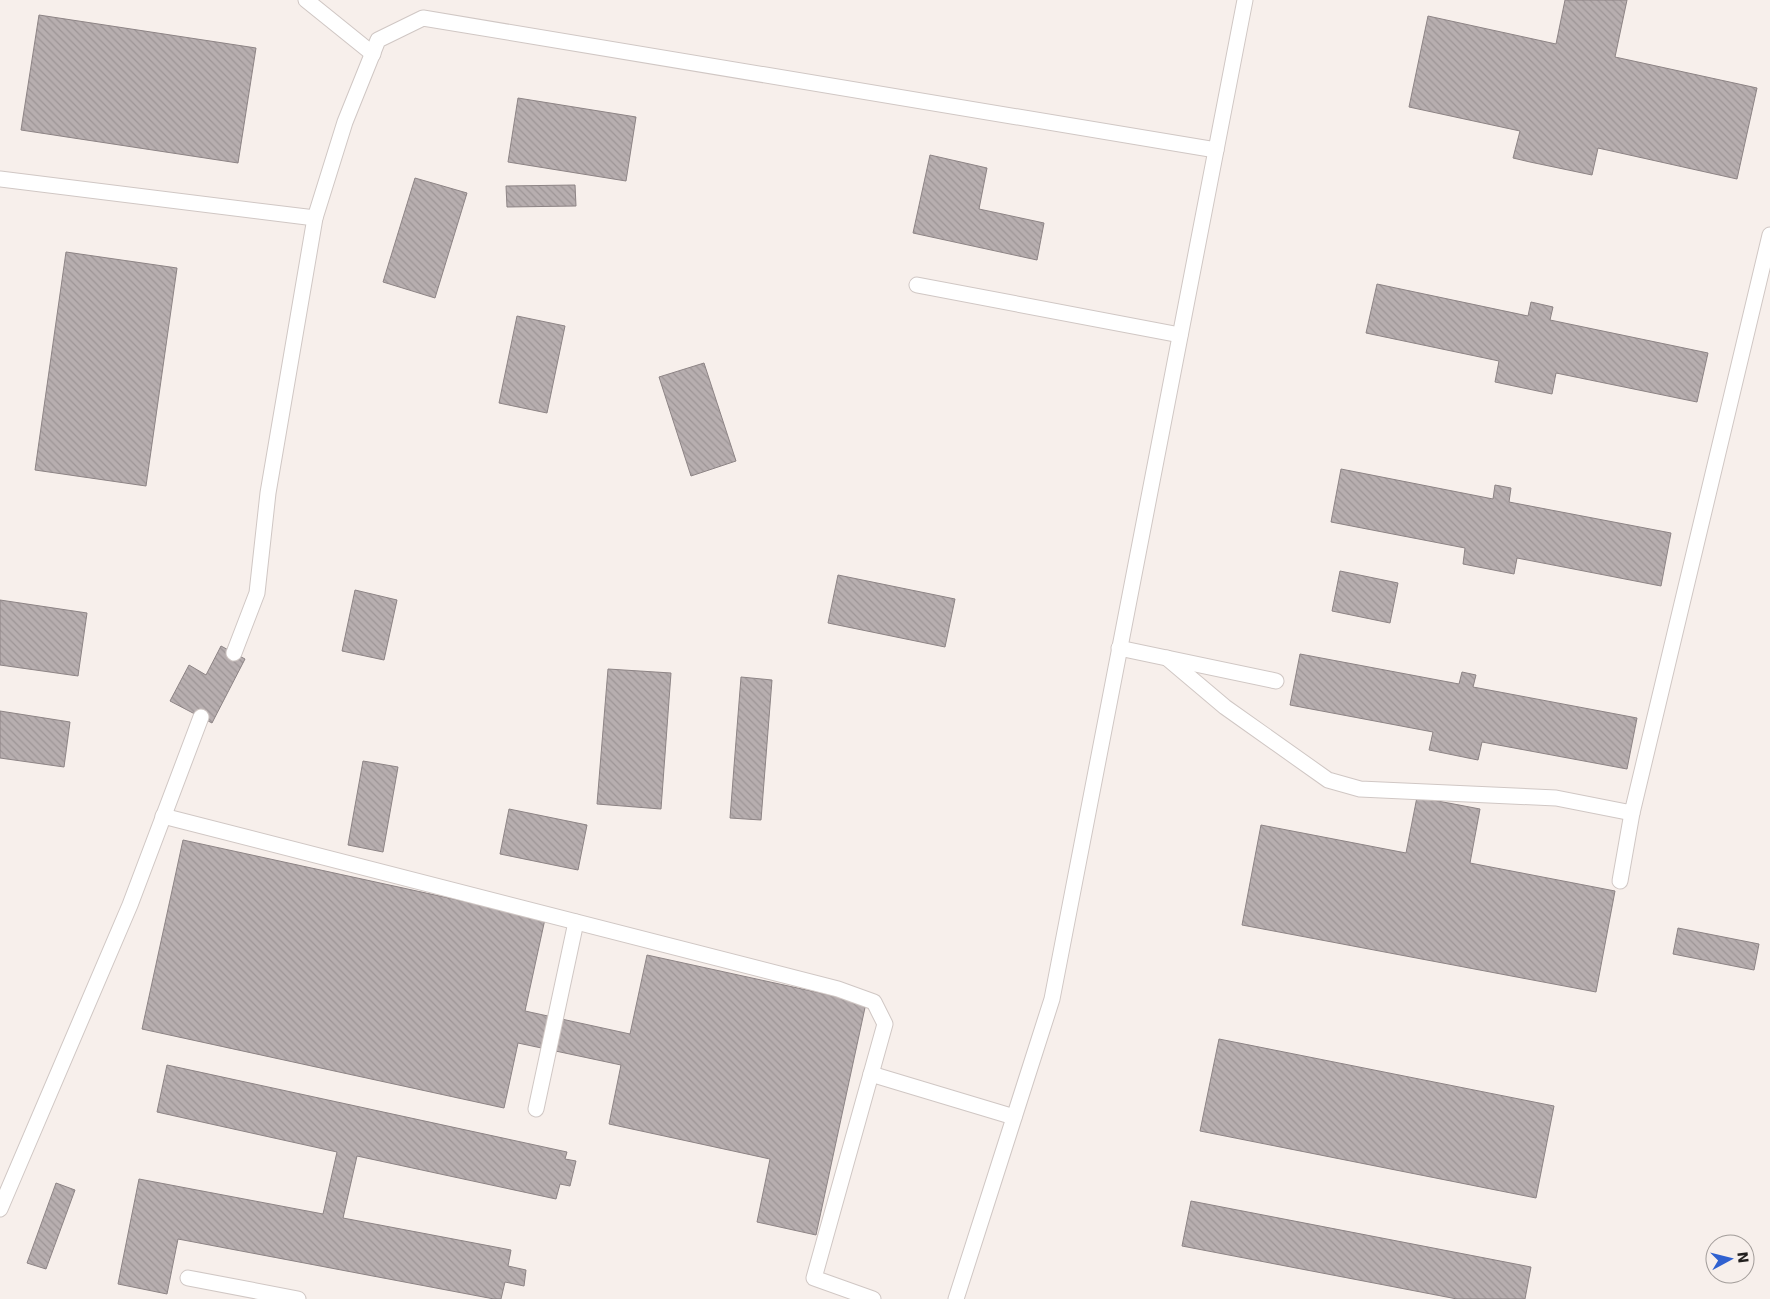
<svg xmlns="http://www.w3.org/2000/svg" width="1770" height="1299" font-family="'DejaVu Sans',sans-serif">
<defs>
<pattern id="building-back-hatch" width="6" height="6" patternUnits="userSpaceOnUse" patternTransform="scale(1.25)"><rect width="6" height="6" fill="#b7aeaf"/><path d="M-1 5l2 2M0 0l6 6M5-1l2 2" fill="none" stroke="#9d9596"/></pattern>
</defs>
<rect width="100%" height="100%" fill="#f7efeb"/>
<g fill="url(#building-back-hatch)" stroke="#8d8485">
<path d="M 1565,0 L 1627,0 L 1615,57 L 1757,88 L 1737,179 L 1598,148 L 1592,175 L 1530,162 L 1513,158 L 1520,131 L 1409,107 L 1428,16 L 1556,44 Z"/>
<path d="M 39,15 L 256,48 L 238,163 L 21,130 Z"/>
<path d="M 518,98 L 636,117 L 626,181 L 508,162 Z"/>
<path d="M 930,155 L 987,168 L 979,209 L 1044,223 L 1037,260 L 913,233 Z"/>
<path d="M 415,178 L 467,193 L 435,298 L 383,282 Z"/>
<path d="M 575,185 L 576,206 L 507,207 L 506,186 Z"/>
<path d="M 66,252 L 177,268 L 146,486 L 35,470 Z"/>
<path d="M 1377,284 L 1528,316 L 1531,302 L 1553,307 L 1550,320 L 1708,353 L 1697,402 L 1556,373 L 1552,394 L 1495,382 L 1499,361 L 1366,333 Z"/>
<path d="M 517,316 L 565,326 L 547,413 L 499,403 Z"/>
<path d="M 704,363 L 736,461 L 691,476 L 659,377 Z"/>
<path d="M 1341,469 L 1493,499 L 1495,485 L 1511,488 L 1509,502 L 1671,533 L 1661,586 L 1517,558 L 1514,574 L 1463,564 L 1465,548 L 1331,522 Z"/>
<path d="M 1340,571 L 1398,583 L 1390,623 L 1332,611 Z"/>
<path d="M 838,575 L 955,599 L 945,647 L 828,623 Z"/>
<path d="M 355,590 L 397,600 L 384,660 L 342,651 Z"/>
<path d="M 0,600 L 87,613 L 78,676 L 0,665 Z"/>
<path d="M 221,646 L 245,659 L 212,723 L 170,701 L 189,665 L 206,675 Z"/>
<path d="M 1300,654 L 1459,684 L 1462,672 L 1476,675 L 1473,687 L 1637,718 L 1627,769 L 1482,742 L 1478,760 L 1429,750 L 1433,732 L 1290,705 Z"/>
<path d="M 608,669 L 671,673 L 661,809 L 597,804 Z"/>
<path d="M 741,677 L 772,680 L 761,820 L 730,818 Z"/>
<path d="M 0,711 L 70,722 L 64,767 L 0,758 Z"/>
<path d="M 363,761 L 398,767 L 383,852 L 348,845 Z"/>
<path d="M 1417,797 L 1480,809 L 1470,863 L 1615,891 L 1596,992 L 1242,925 L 1261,825 L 1406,853 Z"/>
<path d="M 509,809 L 587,825 L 578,870 L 500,854 Z"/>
<path d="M 183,840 L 545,919 L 525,1011 L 630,1034 L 647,955 L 866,1003 L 816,1235 L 757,1222 L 770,1159 L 609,1124 L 621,1065 L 518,1043 L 504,1108 L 142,1029 Z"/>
<path d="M 1678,928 L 1759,944 L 1754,970 L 1673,954 Z"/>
<path d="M 1219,1039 L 1554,1106 L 1536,1198 L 1200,1131 Z"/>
<path d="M 167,1065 L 567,1152 L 565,1159 L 576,1161 L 570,1186 L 560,1184 L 556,1199 L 357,1156 L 343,1218 L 511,1250 L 508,1266 L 526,1270 L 524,1286 L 505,1282 L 501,1299 L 494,1299 L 178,1239 L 167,1294 L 118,1284 L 139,1179 L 323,1214 L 337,1152 L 157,1112 Z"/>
<path d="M 56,1183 L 75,1190 L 46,1269 L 27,1263 Z"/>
<path d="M 1191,1201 L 1531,1267 L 1525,1299 L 1457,1299 L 1182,1246 Z"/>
</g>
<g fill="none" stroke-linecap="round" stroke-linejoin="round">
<defs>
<g id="service">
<path d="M 306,0 L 373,54"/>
<path d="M 0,179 L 315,218"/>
<path d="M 917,285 L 1180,335"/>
<path d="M 1119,648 L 1276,681"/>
<path d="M 234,653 L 257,593 L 268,493 L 315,218 L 345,122 L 378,40 L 423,18 L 1216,150"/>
<path d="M 1167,658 L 1225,707 L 1328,780 L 1360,789 L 1556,798 L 1632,813 L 1770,235"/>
<path d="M 163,816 L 838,989 L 874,1002 L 885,1024 L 814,1278 L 873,1299"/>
<path d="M 1620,881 L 1632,813"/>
<path d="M 871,1074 L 1014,1117"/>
<path d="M 536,1109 L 576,922"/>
<path d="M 0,1209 L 130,905 L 201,717"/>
<path d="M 188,1278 L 298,1299"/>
<path d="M 956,1299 L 1052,999 L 1245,0"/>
</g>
</defs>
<use href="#service" stroke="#d0c7c4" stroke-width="17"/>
<use href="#service" stroke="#fff" stroke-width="15"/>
</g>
<g transform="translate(1730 1259) rotate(83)"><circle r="24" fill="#f7efeb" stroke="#a29c99"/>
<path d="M0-4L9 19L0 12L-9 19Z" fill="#3061d0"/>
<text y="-8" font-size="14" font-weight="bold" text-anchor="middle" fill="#23201f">N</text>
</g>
</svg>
